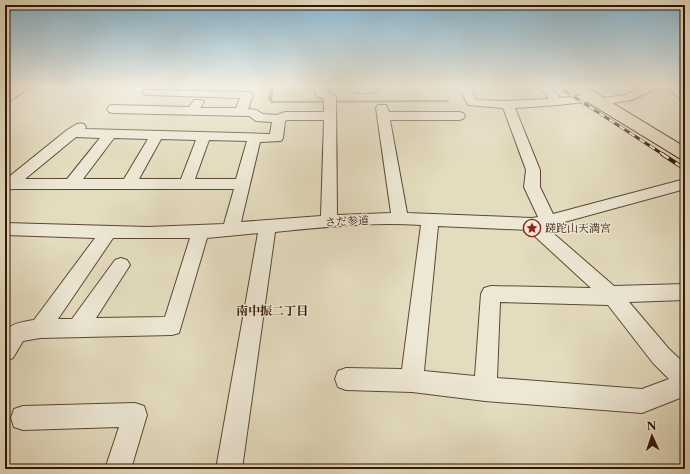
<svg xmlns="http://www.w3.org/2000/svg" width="690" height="474" font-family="'Libre Caslon Text','Noto Serif JP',serif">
<rect width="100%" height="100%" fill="#e4dcbf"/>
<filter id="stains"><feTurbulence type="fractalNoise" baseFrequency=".005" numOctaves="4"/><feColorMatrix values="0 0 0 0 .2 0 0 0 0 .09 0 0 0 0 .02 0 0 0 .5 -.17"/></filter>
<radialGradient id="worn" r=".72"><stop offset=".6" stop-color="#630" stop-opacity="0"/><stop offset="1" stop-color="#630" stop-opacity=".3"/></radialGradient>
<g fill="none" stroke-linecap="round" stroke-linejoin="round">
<path fill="#6d796d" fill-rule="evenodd" d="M 268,87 L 273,87 L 274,88 L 272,99 L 273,101 L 448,100 L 450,101 L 448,102 L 272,103 L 271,103 L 268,99 L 270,89 Z"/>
<defs>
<g id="minor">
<path d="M 316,87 L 328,87 L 328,93 L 334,95 L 336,97 L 337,215 L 391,213 L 376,108 L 378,105 L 386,105 L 389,112 L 459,112 L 463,113 L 465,116 L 463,119 L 459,120 L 390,120 L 407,213 L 532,218 L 538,217 L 524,187 L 526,170 L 504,110 L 503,108 L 468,105 L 459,87 L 470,87 L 476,100 L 501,101 L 549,99 L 539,87 L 550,87 L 560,98 L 591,95 L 595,96 L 596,99 L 625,95 L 642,87 L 656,87 L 655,89 L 632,100 L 599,105 L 595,104 L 594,101 L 558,105 L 515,108 L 540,170 L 540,187 L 553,214 L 685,179 L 685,189 L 546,227 L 614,286 L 685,284 L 685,300 L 629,302 L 669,349 L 685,364 L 685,396 L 642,413 L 485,401 L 412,392 L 346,390 L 338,387 L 335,379 L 338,371 L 346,368 L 402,369 L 421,225 C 372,222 323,227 275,232 L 242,469 L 216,469 L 258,233 L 207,238 L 179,333 L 172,335 L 40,338 L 23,341 L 13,358 L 5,361 C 5,330 0,325 34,320 L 95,238 L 5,235 L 5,223 L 148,227 L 224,224 L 234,189 L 13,189 L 5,190 L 5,180 L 67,130 C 74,126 77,122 84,124 L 86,127 L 85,129 L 270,134 L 272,122 L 256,121 L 249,116 L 113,113 L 109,112 L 107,109 L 109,106 L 113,105 L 189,107 L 194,100 L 202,100 L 204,102 L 200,108 L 236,108 L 240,98 L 148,95 L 144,94 L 142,92 L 144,90 L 247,92 L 251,93 L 253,95 L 248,109 L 256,110 L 263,114 L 277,115 L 285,112 L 324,112 L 324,99 L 318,97 L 316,95 ZM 287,120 L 324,120 L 321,216 L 241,222 L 260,142 L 281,141 L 283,138 L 285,121 ZM 76,137 L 100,138 L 67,179 L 25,179 ZM 114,138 L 148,139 L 124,179 L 83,179 ZM 161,139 L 196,140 L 181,179 L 139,179 ZM 209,140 L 247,141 L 236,179 L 195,179 ZM 438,226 L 528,230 L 591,288 L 491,286 L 484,288 L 481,294 L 475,376 L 424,371 ZM 113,238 L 190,238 L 165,317 L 96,318 L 130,265 L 127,260 L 121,258 L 115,260 L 72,319 L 58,319 ZM 500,302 L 608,305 L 653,363 L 669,379 L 642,389 L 497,378 Z"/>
<path d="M 350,87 L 378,87 L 380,89 C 374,95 358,93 350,91 L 348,89 Z"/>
<path d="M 667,87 L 679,87 L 685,92 L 685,101 L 681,100 Z"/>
<path d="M 135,403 L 144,406 L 147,415 L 131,469 L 105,469 L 119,427 L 23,430 L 14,427 L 11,418 L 14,409 L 23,406 Z"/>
</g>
<path id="major" d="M 569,87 L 586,87 L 685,147 L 685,159 L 679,158 L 586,101 Z"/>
<path id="highway" d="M 13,87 L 30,87 L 10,101 L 5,102 L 5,92 Z"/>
</defs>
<use href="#minor" stroke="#5d4734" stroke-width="2"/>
<use href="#major" stroke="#301506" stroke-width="2"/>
<use href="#highway" stroke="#301506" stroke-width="2"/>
<use href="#minor" fill="#ede8d5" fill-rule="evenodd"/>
<use href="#major" fill="#e4dcbf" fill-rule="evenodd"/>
<use href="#highway" fill="#e4dcbf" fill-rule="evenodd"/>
<defs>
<path id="rail-far1" d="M 559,87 L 664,155"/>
<path id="rail" d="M 662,154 L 685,169"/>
</defs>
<use href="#rail-far1" stroke="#301506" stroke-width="3"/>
<use href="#rail" stroke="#301506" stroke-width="4"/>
<use href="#rail-far1" stroke="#ede8d5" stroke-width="2" stroke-dasharray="6" stroke-linecap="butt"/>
<use href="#rail" stroke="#ede8d5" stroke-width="2.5" stroke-dasharray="8" stroke-linecap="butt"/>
</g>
<linearGradient id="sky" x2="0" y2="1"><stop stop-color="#87b7d2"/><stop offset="0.56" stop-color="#f3efe2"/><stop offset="1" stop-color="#f3efe2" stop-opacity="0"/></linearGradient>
<rect width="690" height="154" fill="url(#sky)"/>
<defs>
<symbol id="sight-ring" viewBox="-11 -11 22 22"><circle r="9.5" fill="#ede8d5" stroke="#8f2418" stroke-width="1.5"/><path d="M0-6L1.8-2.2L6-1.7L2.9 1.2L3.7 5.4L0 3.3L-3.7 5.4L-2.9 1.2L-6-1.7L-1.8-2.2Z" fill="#8f2418"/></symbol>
</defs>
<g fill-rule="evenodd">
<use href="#sight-ring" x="522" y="218" width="20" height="20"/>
</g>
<g text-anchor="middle" stroke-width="3" stroke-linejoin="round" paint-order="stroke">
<g font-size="11" fill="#301506" stroke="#ede8d5">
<text transform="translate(347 221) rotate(-3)" y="4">さだ参道</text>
</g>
<g font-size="11" fill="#301506" stroke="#ede8d5" text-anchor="start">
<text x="545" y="232">蹉跎山天満宮</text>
</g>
<g font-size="12" font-weight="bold" fill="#301506" stroke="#ede8d5">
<text x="272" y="315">南中振二丁目</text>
</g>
</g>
<rect width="690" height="474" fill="none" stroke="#e4dcbf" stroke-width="20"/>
<rect x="6" y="6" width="678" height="462" fill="none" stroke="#301506" stroke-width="2"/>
<rect x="10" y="10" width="670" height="454" fill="none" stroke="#301506"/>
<g transform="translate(652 436) rotate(357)" stroke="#ede8d5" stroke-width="3" paint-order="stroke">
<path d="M0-3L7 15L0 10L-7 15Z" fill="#301506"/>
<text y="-6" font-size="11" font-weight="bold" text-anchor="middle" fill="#301506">N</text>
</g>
<rect width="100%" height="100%" filter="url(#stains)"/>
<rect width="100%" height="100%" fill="url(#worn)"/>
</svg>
